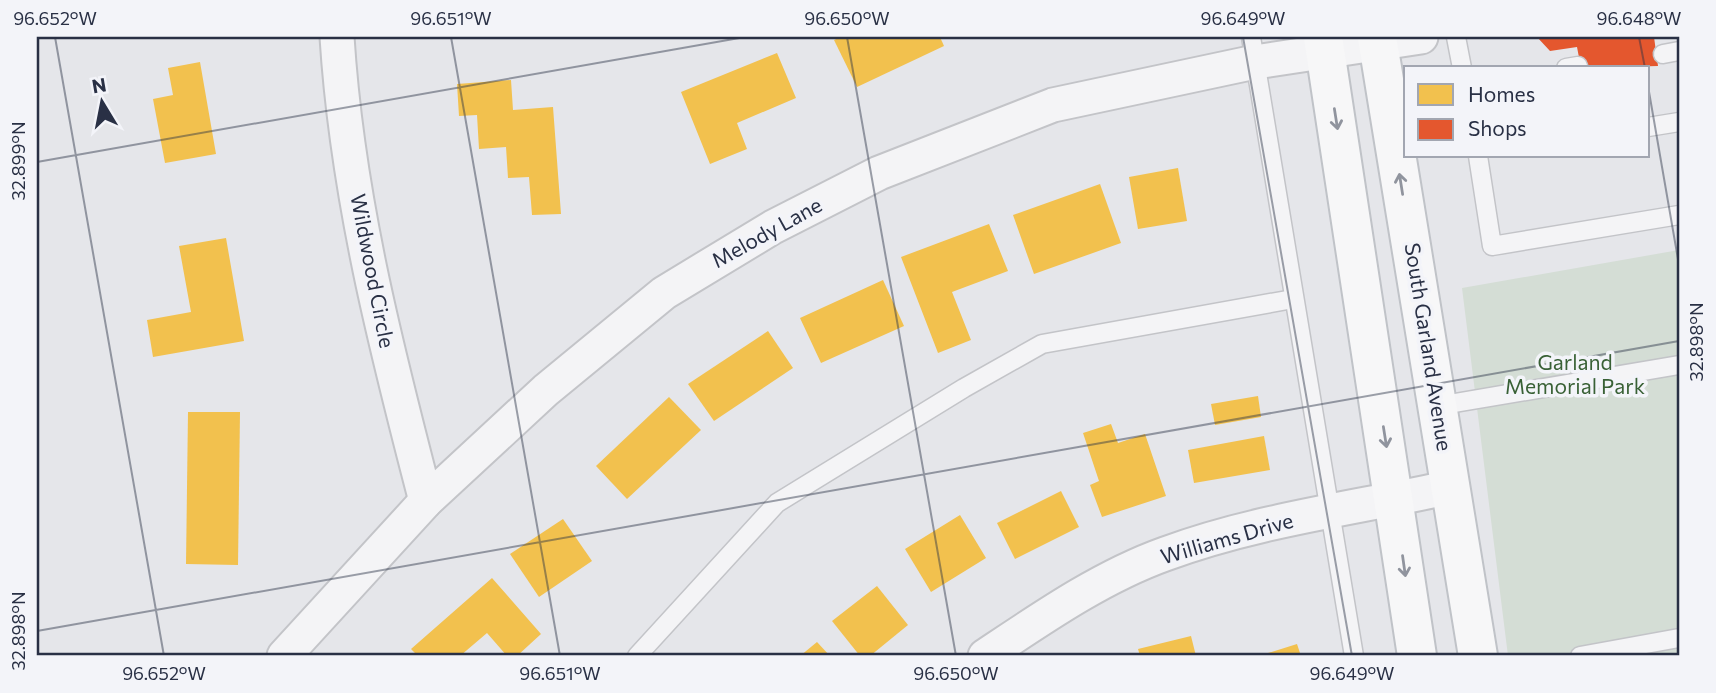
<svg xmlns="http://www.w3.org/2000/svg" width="1716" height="693" font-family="Commissioner,sans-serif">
<rect width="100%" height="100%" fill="#e5e6ea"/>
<path fill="#d4ddd5" d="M 1679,250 L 1679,656 L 1508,656 L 1462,288 Z"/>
<g fill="#f2c14e">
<path d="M 841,37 L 940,37 L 944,46 L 857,87 L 834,40 Z"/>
<path d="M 777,53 L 796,98 L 737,123 L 747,149 L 710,164 L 681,92 Z"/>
<path d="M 200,62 L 216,154 L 165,163 L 153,99 L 173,95 L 168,68 Z"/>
<path d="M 511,80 L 513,110 L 553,107 L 561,214 L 532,215 L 529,177 L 508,178 L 506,147 L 479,149 L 477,115 L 459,116 L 457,84 Z"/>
<path d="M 1178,168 L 1187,221 L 1138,229 L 1129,177 Z"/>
<path d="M 1100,184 L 1121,243 L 1034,274 L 1013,215 Z"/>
<path d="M 989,224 L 1008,271 L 952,292 L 971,340 L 938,353 L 901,257 Z"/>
<path d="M 226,238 L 244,341 L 153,357 L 147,320 L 191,312 L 179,246 Z"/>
<path d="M 883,280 L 904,326 L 821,363 L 800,318 Z"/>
<path d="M 768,331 L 793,368 L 714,421 L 688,384 Z"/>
<path d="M 1258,396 L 1261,417 L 1215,425 L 1211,404 Z"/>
<path d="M 669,397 L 701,430 L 627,499 L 596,466 Z"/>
<path d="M 188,412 L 240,412 L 238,565 L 186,564 Z"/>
<path d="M 1111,424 L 1118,443 L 1145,434 L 1166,496 L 1102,517 L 1090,485 L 1099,481 L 1083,433 Z"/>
<path d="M 1264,436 L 1270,470 L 1194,483 L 1188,450 Z"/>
<path d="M 1061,491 L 1079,527 L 1015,559 L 997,523 Z"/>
<path d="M 960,515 L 986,558 L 931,592 L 905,549 Z"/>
<path d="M 563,519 L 592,561 L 539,597 L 510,554 Z"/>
<path d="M 492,578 L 541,634 L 517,656 L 507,656 L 487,633 L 460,656 L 418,656 L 411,649 Z"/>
<path d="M 877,586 L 908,625 L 870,656 L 860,656 L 832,621 Z"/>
<path d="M 1191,636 L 1196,656 L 1140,656 L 1138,649 Z"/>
<path d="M 817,642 L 830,656 L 800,656 Z"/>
<path d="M 1297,644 L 1301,656 L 1269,656 L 1268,653 Z"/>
</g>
<path fill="#e4572e" d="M 1537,37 L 1654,37 L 1658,66 L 1581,68 L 1577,47 L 1550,51 Z"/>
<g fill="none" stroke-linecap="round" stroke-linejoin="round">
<defs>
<g id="lane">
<path d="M 1251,37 L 1354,656"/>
<path d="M 1456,37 L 1462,68"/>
<path d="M 1663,54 L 1679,51"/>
<path d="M 1566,68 L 1578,66"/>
<path d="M 1648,127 L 1679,122"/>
<path d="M 1478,156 L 1492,246 L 1679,215"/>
<path d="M 1437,406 L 1679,365"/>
<path d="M 637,656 L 777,503 L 964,388 L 1042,344 L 1293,299"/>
<path d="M 1580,656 L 1679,638"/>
</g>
<g id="street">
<path d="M 337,37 C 347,195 386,348 426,501"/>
<path d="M 284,656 L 426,501 L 546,390 L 664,293 L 773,227 L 879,173 L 1053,105 L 1255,62 L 1421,37"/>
<path d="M 985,656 C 1042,618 1101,577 1165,554 C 1257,520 1356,508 1451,487"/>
</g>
<g id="primary">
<path d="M 1323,37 L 1417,656"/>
<path d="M 1377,37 L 1478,656"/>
</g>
</defs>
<use href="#lane" stroke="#c3c4c8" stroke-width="21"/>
<use href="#street" stroke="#c3c4c8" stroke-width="37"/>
<use href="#primary" stroke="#c0c3c8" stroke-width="42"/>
<use href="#lane" stroke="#f4f4f6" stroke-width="18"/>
<use href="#street" stroke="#f4f4f6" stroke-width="33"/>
<use href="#primary" stroke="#f7f7f8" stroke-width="38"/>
</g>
<defs><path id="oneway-shaft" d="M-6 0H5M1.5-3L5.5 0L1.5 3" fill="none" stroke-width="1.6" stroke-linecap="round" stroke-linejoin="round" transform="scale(1.75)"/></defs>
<g stroke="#90949e">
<use href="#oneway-shaft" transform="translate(1336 119) rotate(81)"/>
<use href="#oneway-shaft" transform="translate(1401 184) rotate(-99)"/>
<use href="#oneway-shaft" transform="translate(1385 437) rotate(81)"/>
<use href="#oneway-shaft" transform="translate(1404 566) rotate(82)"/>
</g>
<path fill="none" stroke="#293045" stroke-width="2" stroke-opacity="0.45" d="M 55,37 L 164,656M 451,37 L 560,656M 847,37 L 956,656M 1243,37 L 1352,656M 1639,37 L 1645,68M 1648,86 L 1679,265M 37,162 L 745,37M 37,631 L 1679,341"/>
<g text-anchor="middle" stroke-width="7" stroke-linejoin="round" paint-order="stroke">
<g font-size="21" fill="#293045" stroke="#f3f4f9">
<text transform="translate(767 233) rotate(-29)" y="7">Melody Lane</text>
<text transform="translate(372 271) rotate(79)" y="7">Wildwood Circle</text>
<text transform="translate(1428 347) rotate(81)" y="7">South Garland Avenue</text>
<text transform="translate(1227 539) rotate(-16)" y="7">Williams Drive</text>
</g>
<g font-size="21" fill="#396136" stroke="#f3f4f9">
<text x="1575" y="370">Garland<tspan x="1575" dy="24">Memorial Park</tspan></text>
</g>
</g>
<rect width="1716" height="693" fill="none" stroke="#f3f4f9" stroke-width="77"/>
<rect x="1404" y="66" width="245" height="91" fill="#f3f4f9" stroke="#a2a6b1" stroke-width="2"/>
<rect x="1418" y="84" width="35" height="21" fill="#f2c14e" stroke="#a2a6b1" stroke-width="2"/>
<text x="1468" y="102" font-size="21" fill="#293045">Homes</text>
<rect x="1418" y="119" width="35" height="21" fill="#e4572e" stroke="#a2a6b1" stroke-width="2"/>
<text x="1468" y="136" font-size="21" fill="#293045">Shops</text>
<g transform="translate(102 102) rotate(350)" stroke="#f3f4f9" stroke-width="5" paint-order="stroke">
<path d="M0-5L12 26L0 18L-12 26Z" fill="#293045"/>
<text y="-10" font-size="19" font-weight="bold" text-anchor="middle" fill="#293045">N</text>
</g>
<rect x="38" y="38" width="1640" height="616" fill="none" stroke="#293045" stroke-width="2.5"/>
<g font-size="18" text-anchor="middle" fill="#293045">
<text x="55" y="25">96.652°W</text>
<text x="451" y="25">96.651°W</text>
<text x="847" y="25">96.650°W</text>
<text x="1243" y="25">96.649°W</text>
<text x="1639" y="25">96.648°W</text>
<text transform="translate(19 161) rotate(-90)" y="6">32.899°N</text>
<text transform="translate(1697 342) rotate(-90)" y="6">32.898°N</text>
<text transform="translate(19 631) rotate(-90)" y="6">32.898°N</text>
<text x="164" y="680">96.652°W</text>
<text x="560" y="680">96.651°W</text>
<text x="956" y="680">96.650°W</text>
<text x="1352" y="680">96.649°W</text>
</g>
</svg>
